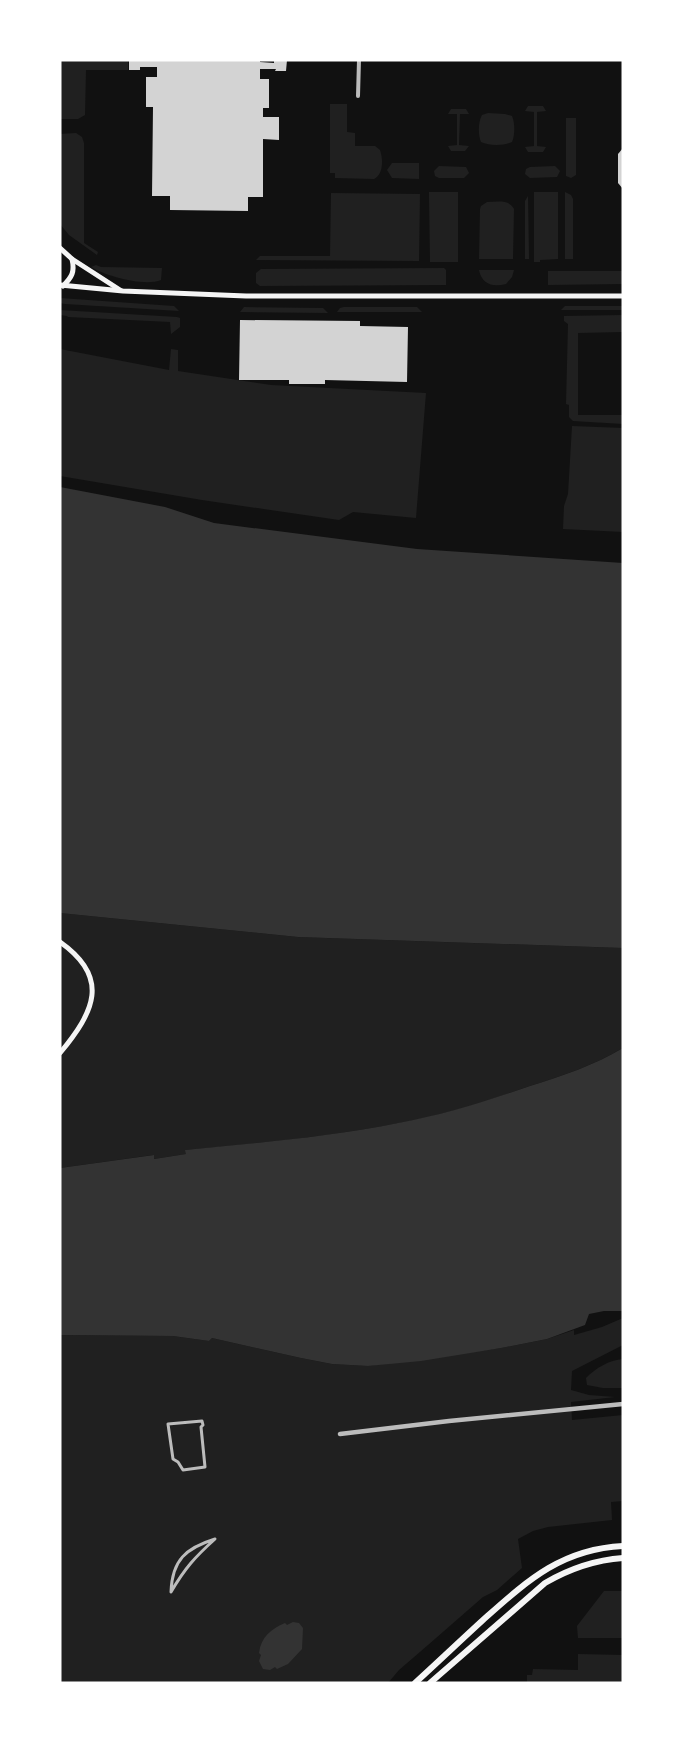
<svg xmlns="http://www.w3.org/2000/svg" width="683" height="1743" font-family="Arial,sans-serif">
<rect width="100%" height="100%" fill="#111"/>
<g fill="#202020">
<path d="M 60,60 L 128,60 L 128,70 L 86,70 L 85,115 L 78,119 L 60,119 Z"/>
<path d="M 330,104 L 347,104 L 347,132 L 355,133 L 355,146 L 375,146 L 380,150 C 383,159 384,174 374,179 L 335,178 L 335,173 L 330,173 Z"/>
<path d="M 528,106 L 543,106 L 546,111 L 537,112 L 537,146 L 546,147 L 543,152 L 528,152 L 525,147 L 534,146 L 534,112 L 525,111 Z"/>
<path d="M 451,109 L 466,109 L 469,114 L 460,114 L 459,145 L 469,146 L 465,151 L 451,151 L 448,146 L 457,145 L 457,114 L 448,114 Z"/>
<path d="M 488,113 L 505,114 L 512,116 C 515,123 515,135 512,142 C 503,146 490,146 481,142 C 478,135 478,122 482,115 Z"/>
<path d="M 566,118 L 576,118 L 576,175 L 571,178 L 566,176 Z"/>
<path d="M 76,133 L 82,137 L 84,143 L 84,243 L 98,252 L 97,255 L 69,235 L 60,224 L 60,134 Z"/>
<path d="M 392,163 L 419,163 L 419,179 L 392,178 L 387,170 Z"/>
<path d="M 439,166 L 466,167 L 469,173 L 464,178 L 439,178 L 435,176 L 434,171 Z"/>
<path d="M 555,166 L 560,171 L 557,177 L 530,178 L 525,174 L 526,169 L 530,167 Z"/>
<path d="M 429,192 L 458,192 L 458,262 L 430,262 Z"/>
<path d="M 534,192 L 558,192 L 558,259 L 540,260 L 540,262 L 534,262 Z"/>
<path d="M 565,192 L 571,195 L 573,199 L 573,259 L 565,259 Z"/>
<path d="M 331,193 L 420,194 L 419,261 L 256,260 L 260,256 L 330,256 Z"/>
<path d="M 528,196 L 529,259 L 525,259 L 525,201 Z"/>
<path d="M 487,202 C 497,202 509,199 514,209 L 513,259 L 479,259 L 480,209 L 481,206 Z"/>
<path d="M 96,265 L 101,267 L 162,268 L 161,280 C 144,287 106,276 91,267 Z"/>
<path d="M 444,268 L 446,270 L 446,285 L 260,286 L 256,283 L 256,273 L 261,269 Z"/>
<path d="M 479,270 L 514,270 L 512,277 L 506,284 C 493,287 482,285 479,270 Z"/>
<path d="M 548,271 L 623,271 L 623,284 L 548,285 Z"/>
<path d="M 60,298 L 174,306 L 179,311 L 65,304 L 60,303 Z"/>
<path d="M 565,306 L 623,306 L 623,310 L 561,310 Z"/>
<path d="M 244,307 L 323,308 L 328,313 L 240,312 Z"/>
<path d="M 344,307 L 417,307 L 422,312 L 337,312 L 340,308 Z"/>
<path d="M 60,310 L 177,317 L 180,318 L 180,327 L 171,334 L 170,322 L 68,317 L 67,316 L 60,315 Z"/>
<path d="M 623,315 L 623,332 L 578,333 L 578,415 L 623,415 L 623,424 L 573,421 L 569,417 L 569,405 L 566,404 L 568,324 L 564,321 L 564,316 Z"/>
<path d="M 60,349 L 169,370 L 171,349 L 178,350 L 178,371 L 271,385 L 426,393 L 416,518 L 353,512 L 339,520 L 202,500 L 60,476 Z"/>
<path d="M 572,426 L 623,428 L 623,532 L 563,529 L 564,506 L 568,494 Z"/>
<path d="M 60,913 L 298,937 L 623,948 L 623,1048 C 595,1065 562,1076 530,1086 C 487,1101 444,1115 399,1123 C 329,1137 257,1143 186,1150 L 186,1154 L 154,1159 L 153,1155 L 60,1168 Z"/>
<path d="M 623,1318 L 623,1345 L 572,1371 L 571,1390 L 589,1395 L 615,1397 L 571,1402 L 572,1420 L 623,1415 L 623,1501 L 611,1502 L 612,1520 L 548,1527 L 533,1531 L 518,1539 L 522,1568 L 497,1590 L 483,1597 L 428,1645 L 399,1670 L 388,1683 L 60,1683 L 60,1335 L 173,1336 L 209,1341 L 212,1338 L 301,1358 L 332,1364 L 368,1366 L 501,1348 L 547,1339 L 574,1330 L 574,1335 L 602,1327 Z"/>
<path d="M 623,1359 L 623,1388 L 603,1388 L 587,1385 L 586,1378 C 596,1368 609,1360 623,1359 Z"/>
<path d="M 604,1591 L 623,1591 L 623,1638 L 578,1638 L 577,1626 Z"/>
<path d="M 578,1654 L 623,1655 L 623,1683 L 527,1683 L 527,1675 L 532,1675 L 533,1669 L 578,1670 Z"/>
</g>
<g fill="#333">
<path d="M 60,487 L 165,507 L 214,523 L 417,549 L 623,563 L 623,948 L 298,937 L 60,913 Z"/>
<path d="M 623,1048 L 623,1311 L 604,1311 L 589,1314 L 585,1325 L 547,1339 L 501,1348 L 421,1361 L 368,1366 L 332,1364 L 301,1358 L 212,1338 L 209,1341 L 173,1336 L 60,1335 L 60,1168 L 154,1155 L 154,1159 L 186,1154 L 185,1150 C 256,1143 329,1137 398,1123 C 443,1115 487,1101 530,1086 C 562,1076 595,1065 623,1048 Z"/>
<path d="M 293,1622 L 299,1623 L 303,1628 L 302,1649 L 288,1664 L 277,1669 L 275,1667 L 270,1670 L 263,1669 L 259,1661 L 261,1655 L 259,1653 C 261,1637 271,1629 285,1623 L 287,1625 Z"/>
</g>
<g fill="#d3d3d3">
<path d="M 129,60 L 260,60 L 260,62 L 274,63 L 274,60 L 287,60 L 286,71 L 275,71 L 276,69 L 260,69 L 260,79 L 269,79 L 269,108 L 263,108 L 263,117 L 279,117 L 279,140 L 263,139 L 263,197 L 248,197 L 248,211 L 170,210 L 170,196 L 152,196 L 153,107 L 146,107 L 146,77 L 157,77 L 157,67 L 140,67 L 140,70 L 129,70 Z"/>
<path d="M 623,148 L 623,189 L 618,183 L 618,154 Z"/>
<path d="M 240,320 L 360,321 L 360,326 L 408,327 L 407,382 L 325,380 L 325,384 L 289,384 L 289,380 L 239,380 Z"/>
</g>
<g fill="none" stroke-linecap="round" stroke-linejoin="round">
<g stroke="#bcbcbc" stroke-width="3">
<path d="M 202,1421 L 203,1425 L 201,1427 L 205,1467 L 183,1470 L 178,1462 L 173,1459 L 168,1424 Z"/>
<path d="M 215,1539 C 195,1557 185,1568 171,1592 C 172,1560 186,1548 215,1539 Z"/>
</g>
<path stroke="#bcbcbc" stroke-width="4" d="M 358,96 L 359,60"/>
<path stroke="#bcbcbc" stroke-width="4.5" d="M 340,1434 L 449,1421 L 623,1404"/>
<g stroke="#f5f5f5" stroke-width="5">
<path d="M 60,248 L 72,259 L 120,290"/>
<path d="M 60,285 L 123,291 L 246,296 L 623,296"/>
<path d="M 63,286 C 72,277 75,272 72,259"/>
<path d="M 60,942 C 111,978 94,1012 60,1053"/>
</g>
<g stroke="#f5f5f5" stroke-width="6">
<path d="M 415,1683 C 438,1662 460,1641 483,1620 C 527,1581 561,1549 623,1546"/>
<path d="M 430,1683 L 545,1583 C 569,1569 595,1560 623,1558"/>
</g>
</g>
<rect width="683" height="1743" fill="none" stroke="#ffffff" stroke-width="123"/>
</svg>
